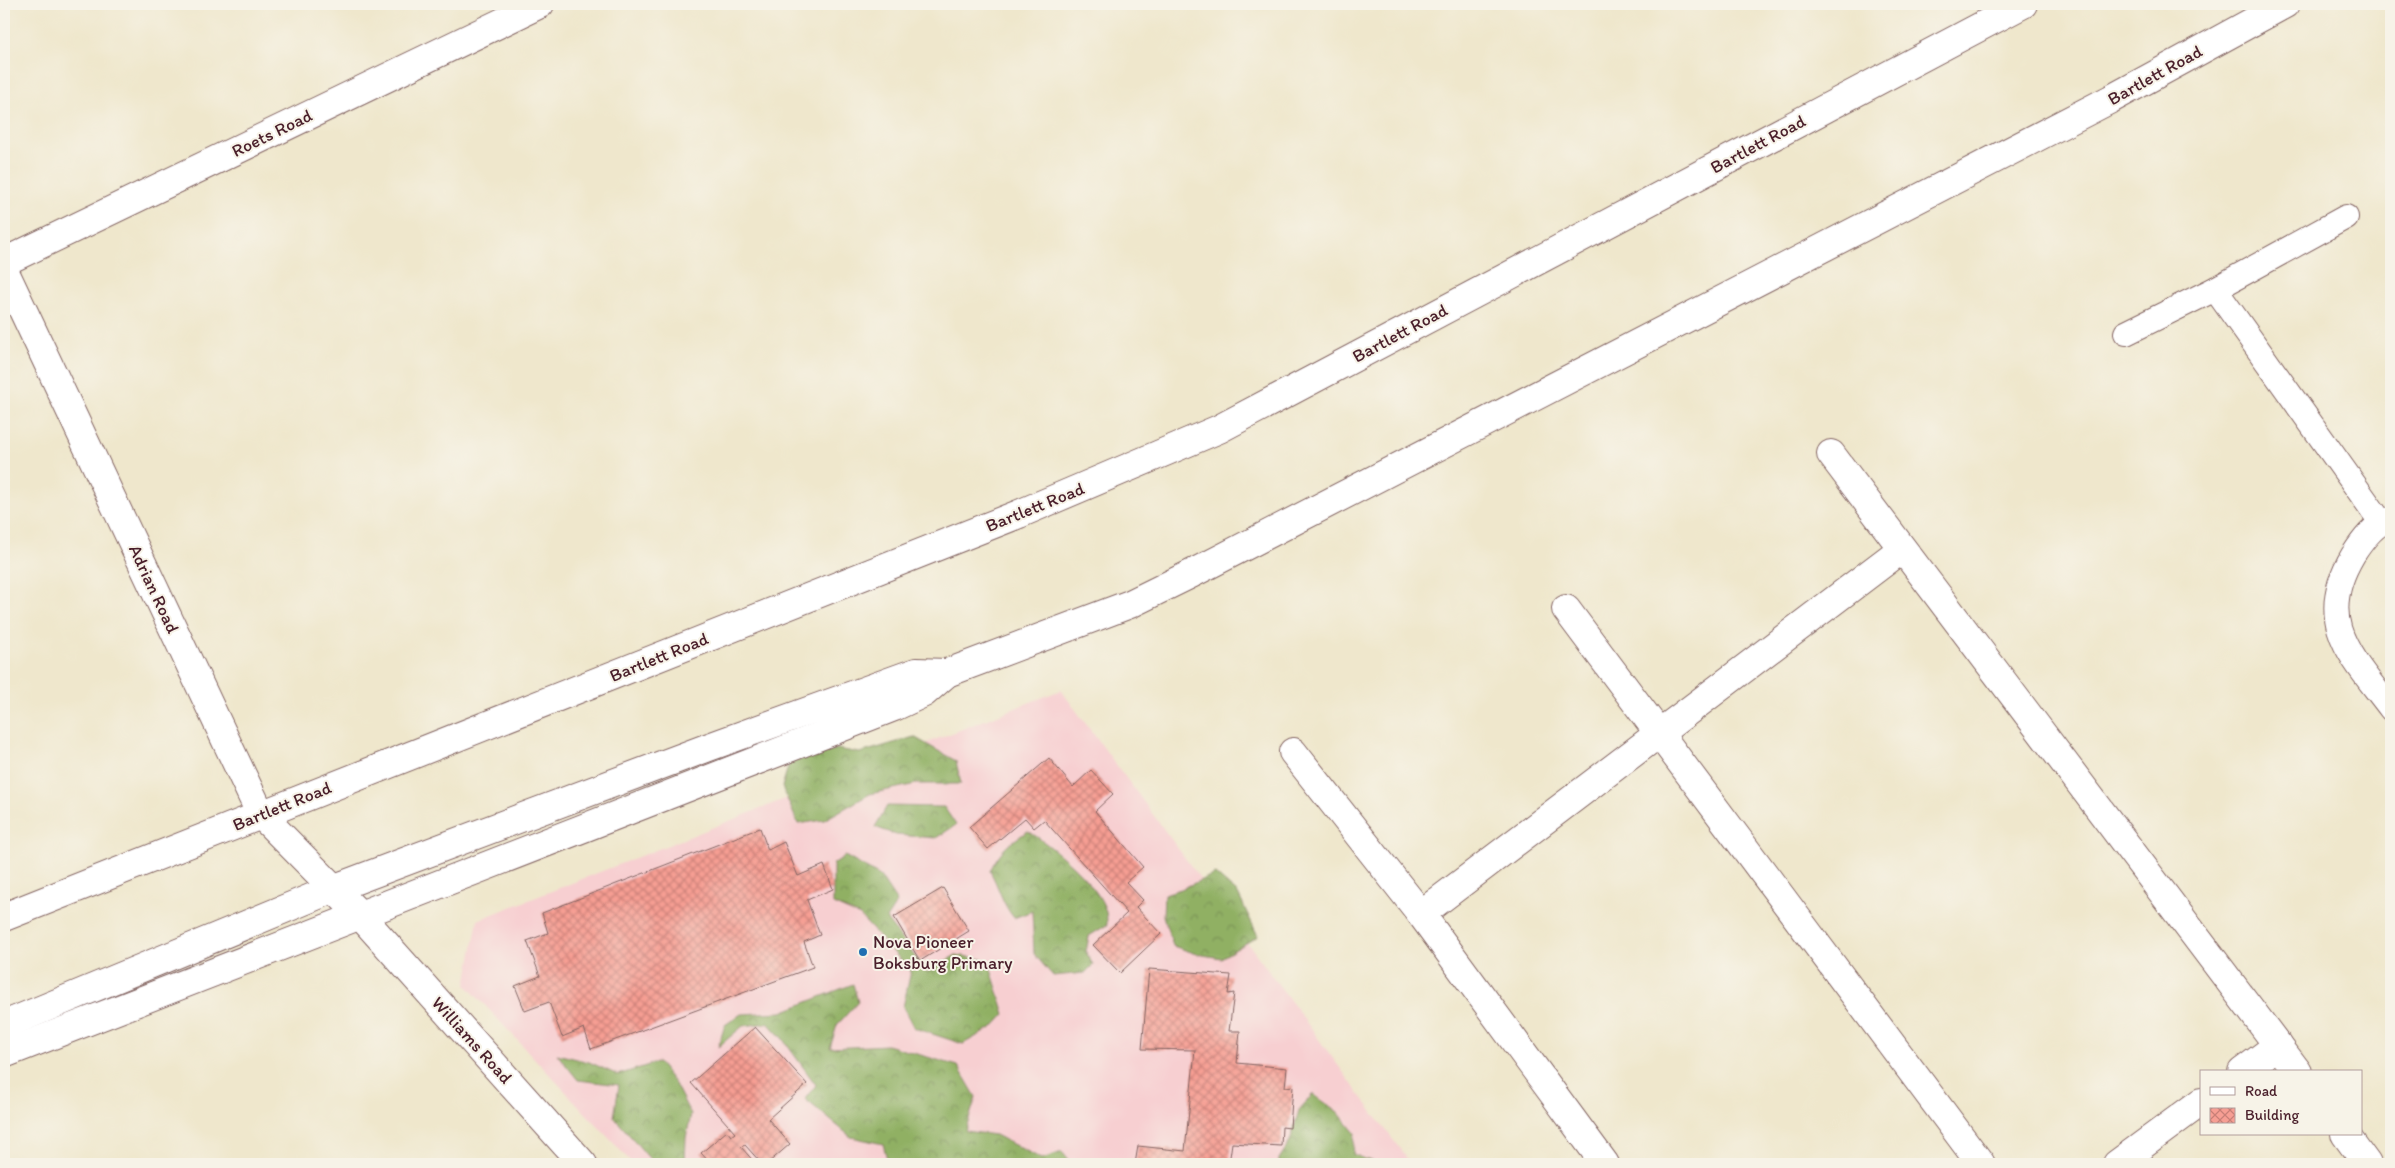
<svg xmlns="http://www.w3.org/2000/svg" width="2395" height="1168" font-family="Itim,sans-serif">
<defs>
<pattern id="forest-crowns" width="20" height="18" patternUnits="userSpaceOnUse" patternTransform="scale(1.25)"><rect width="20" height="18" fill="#90b064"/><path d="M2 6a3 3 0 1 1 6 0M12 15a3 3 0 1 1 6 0" fill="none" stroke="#788f53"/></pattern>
<pattern id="building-cross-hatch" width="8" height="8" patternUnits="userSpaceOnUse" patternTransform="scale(1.25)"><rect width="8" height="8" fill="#f69e93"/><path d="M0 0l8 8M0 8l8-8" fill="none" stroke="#c98078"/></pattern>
</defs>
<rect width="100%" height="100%" fill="#f7f3e8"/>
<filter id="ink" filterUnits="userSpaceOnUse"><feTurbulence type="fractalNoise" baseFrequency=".02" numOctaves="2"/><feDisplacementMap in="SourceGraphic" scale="10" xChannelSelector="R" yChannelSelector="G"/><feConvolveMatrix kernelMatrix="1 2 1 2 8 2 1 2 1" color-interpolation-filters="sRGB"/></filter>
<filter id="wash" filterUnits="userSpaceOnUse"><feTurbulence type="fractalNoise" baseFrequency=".0096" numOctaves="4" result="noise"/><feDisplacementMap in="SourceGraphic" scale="20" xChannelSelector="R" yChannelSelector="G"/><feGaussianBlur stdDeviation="1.12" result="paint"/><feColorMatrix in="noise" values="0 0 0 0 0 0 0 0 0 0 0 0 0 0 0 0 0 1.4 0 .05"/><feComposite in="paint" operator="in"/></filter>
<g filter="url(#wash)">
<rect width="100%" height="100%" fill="#efe7cc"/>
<path fill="#f7cfd1" d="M 1061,690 L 1411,1164 L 633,1164 L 466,985 L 478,920 Z"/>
<g fill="url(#forest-crowns)" stroke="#6d6848">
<path d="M 914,737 L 956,761 L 961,784 L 916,784 L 870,794 L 824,820 L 798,824 L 782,787 L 789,763 L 837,749 L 860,753 Z"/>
<path d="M 887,806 L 944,807 L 956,825 L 936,838 L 896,835 L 875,827 Z"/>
<path d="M 1028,831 C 1051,845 1097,883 1105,909 C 1107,914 1107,920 1107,925 L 1089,936 L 1086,952 L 1093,965 L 1085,973 L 1053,976 L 1034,954 L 1032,911 L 1014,918 C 1002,904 999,887 990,871 C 999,851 1009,843 1028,831 Z"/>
<path d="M 845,856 L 880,876 L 897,902 L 886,919 L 927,972 L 956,955 L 988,960 L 1005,1014 L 993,1027 L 963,1044 L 914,1028 L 903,1007 L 911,971 L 860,916 L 833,904 L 833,864 Z"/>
<path d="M 1215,874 L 1238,894 L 1258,936 L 1221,958 L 1197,954 L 1173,946 L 1163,916 L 1164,894 L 1181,889 Z"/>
<path d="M 853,984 L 858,1002 L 837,1025 L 830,1048 L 887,1045 L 958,1066 L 976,1097 L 965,1131 L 995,1135 L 1042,1159 L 1062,1152 L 1072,1164 L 876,1164 L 887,1159 L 883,1144 L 851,1137 L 805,1099 L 816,1085 L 782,1038 L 768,1023 L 743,1026 L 718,1047 L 725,1025 L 741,1014 L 782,1012 Z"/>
<path d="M 557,1054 L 589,1062 L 618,1075 L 658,1062 L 675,1084 L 691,1115 L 686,1138 L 685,1164 L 654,1164 L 614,1117 L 619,1085 L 578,1080 Z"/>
<path d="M 1313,1094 L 1338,1112 L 1355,1133 L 1353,1154 L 1378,1164 L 1279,1164 L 1279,1159 L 1290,1142 L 1299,1110 Z"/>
</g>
<g id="blocks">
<g fill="url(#building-cross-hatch)">
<path d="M 1049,758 L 1073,787 L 1091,770 L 1113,794 L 1095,811 L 1143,867 L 1126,882 L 1143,900 L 1136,907 L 1161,934 L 1120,973 L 1093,945 L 1127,913 L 1044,820 L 1034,828 L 1025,818 L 988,849 L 969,827 Z"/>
<path d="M 760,828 L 768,850 L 784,842 L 798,876 L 824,865 L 833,889 L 807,900 L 820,935 L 804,942 L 813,967 L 591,1049 L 584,1028 L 562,1037 L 549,1002 L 525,1011 L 515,986 L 540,976 L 527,941 L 548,933 L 542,913 Z"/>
<path d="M 943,888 L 969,931 L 920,961 L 894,917 Z"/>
<path d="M 1149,969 L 1231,975 L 1228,994 L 1234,993 L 1229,1031 L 1240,1031 L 1237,1063 L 1287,1068 L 1285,1087 L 1293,1086 L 1290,1128 L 1282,1127 L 1281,1146 L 1232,1143 L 1229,1164 L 1135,1164 L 1138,1146 L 1185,1151 L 1195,1050 L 1142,1049 Z"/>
<path d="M 755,1027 L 807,1084 L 768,1119 L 790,1144 L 767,1164 L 762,1164 L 745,1145 L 741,1147 L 756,1164 L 711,1164 L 701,1153 L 727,1131 L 731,1136 L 735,1133 L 691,1083 Z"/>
</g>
</g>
</g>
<g filter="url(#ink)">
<use href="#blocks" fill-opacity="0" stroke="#846563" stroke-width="1"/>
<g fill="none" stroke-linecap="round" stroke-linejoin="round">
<defs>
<g id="service">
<path d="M 2215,289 L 2381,522"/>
<path d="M 2126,333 L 2215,289 L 2346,217"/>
<path d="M 2391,519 C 2375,523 2362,541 2353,555 C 2313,622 2352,657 2391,709"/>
</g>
<g id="minor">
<path d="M 4,262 L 540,4"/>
<path d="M 4,270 L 261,815 L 360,915 L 583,1164"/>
<path d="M 1831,454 L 2298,1072"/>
<path d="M 1566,609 L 1981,1164"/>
<path d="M 1293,752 L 1421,914 L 1605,1164"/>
<path d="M 1421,914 L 1902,549"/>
<path d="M 4,917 L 1019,514 L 1219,429 L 2023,4"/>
<path d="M 2242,1072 L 2278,1045"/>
<path d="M 2345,1134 L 2367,1164"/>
<path d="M 2117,1164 L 2201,1102"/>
</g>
<g id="tertiary">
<path d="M 4,1025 L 335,888 L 709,747 L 916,672 L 947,673"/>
<path d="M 4,1054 L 894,707 L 924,693 L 947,673 L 1130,604 L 1191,574 L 2111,99 L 2285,4"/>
</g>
</defs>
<use href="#service" stroke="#846563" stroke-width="26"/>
<use href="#minor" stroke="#846563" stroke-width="30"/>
<use href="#tertiary" stroke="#846563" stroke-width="30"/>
<use href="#service" stroke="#fff" stroke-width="24"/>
<use href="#minor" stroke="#fff" stroke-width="28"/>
<use href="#tertiary" stroke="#fff" stroke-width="28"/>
</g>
</g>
<circle fill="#1f6fb2" stroke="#f7f3e8" stroke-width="2" cx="863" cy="952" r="5"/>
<g text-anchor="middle" stroke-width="4" stroke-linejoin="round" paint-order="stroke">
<g font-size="18" fill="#4a1f2b" stroke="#f7f3e8">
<text transform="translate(2155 75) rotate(-29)" y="6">Bartlett Road</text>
<text transform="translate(272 133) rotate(-26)" y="6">Roets Road</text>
<text transform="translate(1758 144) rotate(-28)" y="6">Bartlett Road</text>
<text transform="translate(1400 333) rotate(-28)" y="6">Bartlett Road</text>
<text transform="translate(1035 507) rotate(-22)" y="6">Bartlett Road</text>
<text transform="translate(154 589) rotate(65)" y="6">Adrian Road</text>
<text transform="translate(659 657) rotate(-22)" y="6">Bartlett Road</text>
<text transform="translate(282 806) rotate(-22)" y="6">Bartlett Road</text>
<text transform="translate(472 1040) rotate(48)" y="6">Williams Road</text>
</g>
<g font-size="18" fill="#4a1f2b" stroke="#f7f3e8" text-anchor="start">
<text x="873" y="948">Nova Pioneer<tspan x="873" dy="21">Boksburg Primary</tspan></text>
</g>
</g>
<rect width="2395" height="1168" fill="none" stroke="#f7f3e8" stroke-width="20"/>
<rect x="2200" y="1070" width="162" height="65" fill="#f7f3e8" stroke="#b29e9c"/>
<rect x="2210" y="1087" width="25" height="8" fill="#ffffff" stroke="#b29e9c"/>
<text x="2245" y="1096" font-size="15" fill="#4a1f2b">Road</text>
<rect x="2210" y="1108" width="25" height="15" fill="url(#building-cross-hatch)" stroke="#b29e9c"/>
<text x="2245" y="1120" font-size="15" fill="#4a1f2b">Building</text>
</svg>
